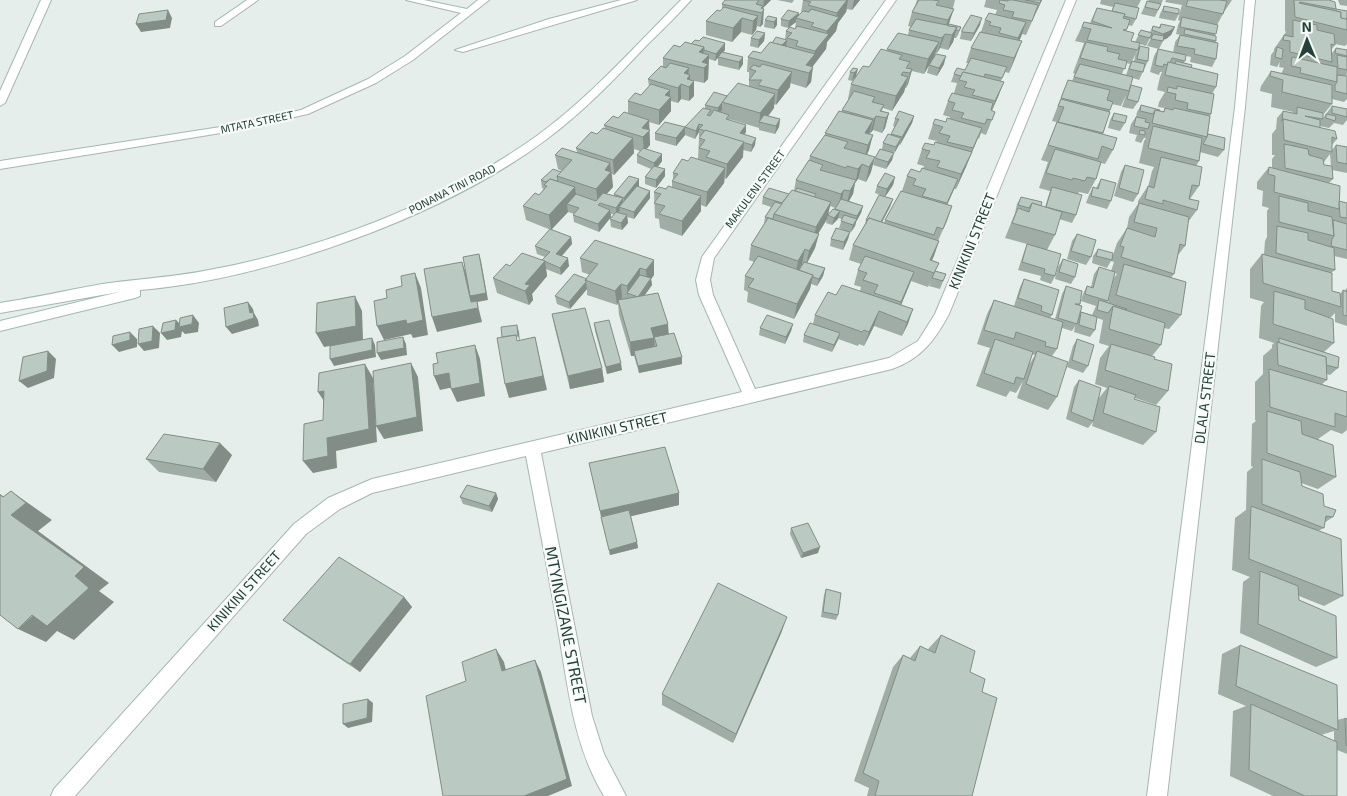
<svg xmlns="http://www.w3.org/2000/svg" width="1347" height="796" font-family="'Exo 2',sans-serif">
<rect width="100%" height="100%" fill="#e5eeea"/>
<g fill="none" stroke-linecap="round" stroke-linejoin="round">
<defs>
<g id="street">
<path d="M 41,0 L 51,0 L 5,103 L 0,106 L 0,91 Z"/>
<path d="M 247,0 L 258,0 L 221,26 L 215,26 L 215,22 Z"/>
<path d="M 406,0 L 424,0 L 467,9 L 478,0 L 489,0 L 413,60 L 376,83 L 308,114 L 227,132 L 0,169 L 0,161 L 227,126 L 301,110 L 368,79 L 405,56 L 461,13 Z"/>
<path d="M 621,0 L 637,0 L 463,52 L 455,50 L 549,19 Z"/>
<path d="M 886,0 L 896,0 L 714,258 L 710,280 L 713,295 L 755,389 L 889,358 L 918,341 L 935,314 L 1066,0 L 1076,0 L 949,314 C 935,340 921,359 892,369 L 541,453 L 592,716 L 604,754 L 626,796 L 604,796 C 573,745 568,686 558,629 C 548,571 537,514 526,456 L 372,493 L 340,509 L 306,534 L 75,796 L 51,796 L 54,789 L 294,524 L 328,498 L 372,479 L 742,392 L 699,295 L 696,280 L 702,257 Z"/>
<path d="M 1245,0 L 1255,0 L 1245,107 L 1167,796 L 1147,796 L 1235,107 Z"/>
</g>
<path id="secondary" d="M 681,0 L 691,0 C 677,16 661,31 646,46 C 615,79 583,112 547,139 C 445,216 267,280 140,290 L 140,296 L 135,298 L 0,331 L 0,321 L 119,292 L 0,313 L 0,303 C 34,298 68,290 102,284 C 138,279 174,277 209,270 C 322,249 445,202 538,135 C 591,96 635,46 681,0 Z"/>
</defs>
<use href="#street" stroke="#a7b6b1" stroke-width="2"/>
<use href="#secondary" stroke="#a3b9b1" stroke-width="2"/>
<use href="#street" fill="#fff" fill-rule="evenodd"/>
<use href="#secondary" fill="#fff" fill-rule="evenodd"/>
</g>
<g fill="#a0ada7" fill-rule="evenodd">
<path d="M 725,0 L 771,0 L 763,8 L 763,24 L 760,27 L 757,26 L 756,30 L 752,35 L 741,32 L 732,42 L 706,35 L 706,21 L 722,10 L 722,4 Z"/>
<path d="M 777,0 L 794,0 L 792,3 Z"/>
<path d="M 803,0 L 860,0 L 852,10 L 847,9 L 846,12 L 838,23 L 836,31 L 827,42 L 826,49 L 813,66 L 811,82 L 806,88 L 790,83 L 790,87 L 776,105 L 774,104 L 774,108 L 768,116 L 780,119 L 779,127 L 775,134 L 759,130 L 759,128 L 729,119 L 746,132 L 744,134 L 755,145 L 751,152 L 743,150 L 743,157 L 726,179 L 725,178 L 724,183 L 706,207 L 701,205 L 701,211 L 682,236 L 660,228 L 659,219 L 655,218 L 654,192 L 672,187 L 672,181 L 673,179 L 673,173 L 688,161 L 698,159 L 699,138 L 700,137 L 699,136 L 699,132 L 695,139 L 685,135 L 676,146 L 655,140 L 655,133 L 685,127 L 705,108 L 705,105 L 727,96 L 749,86 L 749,72 L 747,72 L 748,57 L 761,53 L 772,43 L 785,40 L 786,31 L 795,29 L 796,22 L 788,28 L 781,26 L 781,19 L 799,13 L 798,16 L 801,13 Z"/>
<path d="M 917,0 L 955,0 L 949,24 L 961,27 L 958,35 L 956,38 L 954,38 L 953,42 L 948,50 L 940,48 L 937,53 L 936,53 L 934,57 L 924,74 L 912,71 L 908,84 L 906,88 L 905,88 L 904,92 L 892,111 L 883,108 L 882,111 L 889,113 L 885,128 L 882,133 L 873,130 L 869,134 L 869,150 L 867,155 L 871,172 L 866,182 L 858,179 L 855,183 L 853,194 L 849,201 L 863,206 L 861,213 L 856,222 L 855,226 L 851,232 L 850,232 L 848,239 L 843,250 L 830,246 L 831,239 L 846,231 L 839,228 L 842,219 L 838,218 L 832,225 L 826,223 L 827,219 L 818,234 L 815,248 L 807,263 L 825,268 L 823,276 L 817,286 L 811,284 L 810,289 L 794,319 L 747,302 L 748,292 L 744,290 L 745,276 L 754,262 L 749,260 L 751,245 L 764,224 L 765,217 L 771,207 L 762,204 L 763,197 L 789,194 L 794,191 L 796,180 L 809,161 L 810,156 L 825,135 L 825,133 L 841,112 L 849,99 L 848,99 L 851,84 L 856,76 L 852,81 L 848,80 L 850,72 L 853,68 L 856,76 L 869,67 L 886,51 L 887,49 L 908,35 L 909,30 L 911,27 L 908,26 L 912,12 L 915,6 ZM 830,206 L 835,208 L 828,214 Z"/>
<path d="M 986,0 L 1042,0 L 1034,17 L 1026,35 L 1022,34 L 1019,41 L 1016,56 L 1009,73 L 1005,72 L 1001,81 L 998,97 L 992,111 L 995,112 L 986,135 L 981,133 L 979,139 L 978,138 L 956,189 L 954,189 L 947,205 L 952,206 L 938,241 L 939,241 L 932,260 L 939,263 L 935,271 L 946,274 L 940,289 L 929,286 L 931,281 L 928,287 L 911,281 L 901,305 L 913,309 L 902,336 L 874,326 L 864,346 L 859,344 L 858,346 L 838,339 L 832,352 L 803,342 L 804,335 L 813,324 L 815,315 L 836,295 L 860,291 L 861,287 L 854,285 L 858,270 L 861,264 L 849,260 L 853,245 L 865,224 L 866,220 L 893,199 L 890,207 L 882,222 L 884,223 L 885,220 L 910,194 L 902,191 L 907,176 L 920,172 L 923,169 L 924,166 L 917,164 L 922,149 L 934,145 L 937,141 L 928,139 L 933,124 L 946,122 L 949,119 L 950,117 L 943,115 L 948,101 L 954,93 L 957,83 L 951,82 L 954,74 L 965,70 L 968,63 L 966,63 L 971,48 L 981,32 L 985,20 L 995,15 L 997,10 L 984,7 Z"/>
<path d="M 1101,0 L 1141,0 L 1137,8 L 1136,19 L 1132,26 L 1128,25 L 1126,31 L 1131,41 L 1135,42 L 1141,30 L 1150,32 L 1153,26 L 1159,27 L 1161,24 L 1175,27 L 1171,35 L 1166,39 L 1164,39 L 1159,49 L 1147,46 L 1151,38 L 1150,38 L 1146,46 L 1140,44 L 1138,50 L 1132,61 L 1134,61 L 1136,53 L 1140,46 L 1148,61 L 1139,80 L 1133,78 L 1129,89 L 1138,102 L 1133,109 L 1122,107 L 1126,95 L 1121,106 L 1112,104 L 1103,134 L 1113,150 L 1105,164 L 1101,163 L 1096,179 L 1088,194 L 1079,192 L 1078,194 L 1076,215 L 1072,223 L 1059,219 L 1055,235 L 1047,250 L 1055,276 L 1051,284 L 1040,280 L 1041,276 L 1018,270 L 1024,252 L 1027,244 L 1005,238 L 1015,213 L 1017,204 L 1021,197 L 1045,207 L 1050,191 L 1039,188 L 1048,162 L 1041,160 L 1057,122 L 1052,121 L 1062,95 L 1068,80 L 1072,81 L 1075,74 L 1073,73 L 1084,43 L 1075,41 L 1084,22 L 1090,23 L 1097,8 L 1112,11 L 1113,7 L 1100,4 ZM 1126,63 L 1130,64 L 1126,75 L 1122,74 Z"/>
<path d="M 1149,0 L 1163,0 L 1155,17 L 1141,14 L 1147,1 L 1148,1 Z"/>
<path d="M 1166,0 L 1232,0 L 1224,12 L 1217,25 L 1215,35 L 1216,41 L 1215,42 L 1216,59 L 1212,67 L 1190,62 L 1191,57 L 1186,56 L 1184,63 L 1191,68 L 1216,87 L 1212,94 L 1211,114 L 1210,116 L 1208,134 L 1224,150 L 1218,157 L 1200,152 L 1199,161 L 1196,166 L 1199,186 L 1190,199 L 1197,210 L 1188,222 L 1185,246 L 1178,255 L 1174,274 L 1171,278 L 1181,315 L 1169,329 L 1164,328 L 1161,345 L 1152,356 L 1154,359 L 1168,391 L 1156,405 L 1135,398 L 1134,399 L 1156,432 L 1143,445 L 1092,426 L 1093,422 L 1088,428 L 1066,419 L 1074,387 L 1079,380 L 1098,399 L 1107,388 L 1095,384 L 1100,358 L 1109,346 L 1099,343 L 1103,320 L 1097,318 L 1095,330 L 1090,337 L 1074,332 L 1075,326 L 1072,331 L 1062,328 L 1057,349 L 1052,356 L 1057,397 L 1048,410 L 1017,398 L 1023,381 L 1016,393 L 1010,391 L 1006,397 L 976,386 L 988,353 L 990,348 L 977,344 L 987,314 L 994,300 L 1014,306 L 1020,287 L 1024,279 L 1052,315 L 1050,318 L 1055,319 L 1062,294 L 1066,286 L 1080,304 L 1079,316 L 1081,312 L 1092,315 L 1096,306 L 1081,301 L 1083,294 L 1087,286 L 1091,287 L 1094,274 L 1099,267 L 1111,271 L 1114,262 L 1111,261 L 1107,268 L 1092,263 L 1093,256 L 1098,249 L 1113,255 L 1117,243 L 1127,228 L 1129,217 L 1138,204 L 1138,201 L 1148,186 L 1148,187 L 1152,171 L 1154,167 L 1139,163 L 1144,141 L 1146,138 L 1144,138 L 1141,143 L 1135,141 L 1137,135 L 1129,133 L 1131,124 L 1136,117 L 1137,112 L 1141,105 L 1163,112 L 1165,108 L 1158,107 L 1159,102 L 1165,92 L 1157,90 L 1160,77 L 1162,72 L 1160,72 L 1159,75 L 1150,72 L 1154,56 L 1158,49 L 1173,53 L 1175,42 L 1180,35 L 1181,35 L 1176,34 L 1178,25 L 1180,21 L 1178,20 L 1181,8 L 1182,5 L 1165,2 ZM 1115,273 L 1117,274 L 1114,278 L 1108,303 L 1107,303 L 1108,301 ZM 1032,354 L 1035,355 L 1029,365 Z"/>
<path d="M 1285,0 L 1329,0 L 1336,9 L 1334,10 L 1335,11 L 1336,9 L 1347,11 L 1347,44 L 1345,46 L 1335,44 L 1335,45 L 1331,50 L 1332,53 L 1336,48 L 1347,50 L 1347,74 L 1346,76 L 1347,76 L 1347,99 L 1344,102 L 1332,99 L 1332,104 L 1323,115 L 1323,118 L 1332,106 L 1347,109 L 1347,120 L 1343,125 L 1334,123 L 1329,128 L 1320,126 L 1320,128 L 1337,139 L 1332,145 L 1332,150 L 1336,145 L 1347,147 L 1347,173 L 1332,170 L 1333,179 L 1329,183 L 1339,201 L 1347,203 L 1347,259 L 1334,256 L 1335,270 L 1331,273 L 1332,291 L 1340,294 L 1343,290 L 1344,291 L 1347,288 L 1347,326 L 1335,322 L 1335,313 L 1330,318 L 1334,343 L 1324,352 L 1338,368 L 1330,375 L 1326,374 L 1327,380 L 1322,384 L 1347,392 L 1347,430 L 1342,434 L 1331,430 L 1318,439 L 1336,477 L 1318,489 L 1301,483 L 1302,486 L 1324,506 L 1333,517 L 1324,523 L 1324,528 L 1318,531 L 1343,596 L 1324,606 L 1299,596 L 1299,600 L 1337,658 L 1316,667 L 1240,633 L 1243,582 L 1250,577 L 1232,570 L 1235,518 L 1246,510 L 1247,472 L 1253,467 L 1251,466 L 1252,424 L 1256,421 L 1255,420 L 1255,382 L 1263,374 L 1263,356 L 1272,348 L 1272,345 L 1274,343 L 1259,338 L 1261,306 L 1264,302 L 1250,298 L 1250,269 L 1262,254 L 1264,254 L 1265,241 L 1267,237 L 1267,211 L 1269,208 L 1262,206 L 1263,191 L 1257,189 L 1257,182 L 1269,167 L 1272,168 L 1272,159 L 1275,155 L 1272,155 L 1272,134 L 1276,129 L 1277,118 L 1283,111 L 1292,113 L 1293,112 L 1271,107 L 1272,94 L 1260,91 L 1261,86 L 1271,71 L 1281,74 L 1284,68 L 1279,67 L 1280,62 L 1277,67 L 1270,65 L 1271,55 L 1274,51 L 1274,49 L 1286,32 L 1285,31 ZM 1330,154 L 1331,166 L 1324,165 L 1324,162 Z"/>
<path d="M 1338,0 L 1347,0 L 1347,6 L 1340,5 Z"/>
<path d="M 1164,6 L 1179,14 L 1175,21 L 1159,18 L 1160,14 Z"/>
<path d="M 777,18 L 777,25 L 774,29 L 764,27 L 765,20 Z"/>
<path d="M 980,25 L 971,41 L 960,39 L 960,38 L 962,30 Z"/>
<path d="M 765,33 L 764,41 L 758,48 L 750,46 L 751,38 Z"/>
<path d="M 680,47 L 725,50 L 723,52 L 743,64 L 739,70 L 718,65 L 718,58 L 715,61 L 709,59 L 708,79 L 704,83 L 690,80 L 694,96 L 689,101 L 681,99 L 678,103 L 671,101 L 671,111 L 659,125 L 649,122 L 650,145 L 646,149 L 662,161 L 658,167 L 665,176 L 656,188 L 645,184 L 645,177 L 651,169 L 637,163 L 637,155 L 640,151 L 634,149 L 634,153 L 614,175 L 612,174 L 613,187 L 606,194 L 614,196 L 614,194 L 639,179 L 639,187 L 650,191 L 650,198 L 634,219 L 627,217 L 628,223 L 622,230 L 611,227 L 610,219 L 614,214 L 611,214 L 611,217 L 599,232 L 574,222 L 573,215 L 574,214 L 568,212 L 551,230 L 526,220 L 523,206 L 539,195 L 544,189 L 542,188 L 541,180 L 562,171 L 558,169 L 555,155 L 577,152 L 576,148 L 605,129 L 604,125 L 628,113 L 628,101 L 641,95 L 649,87 L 648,79 L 663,67 L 663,58 Z"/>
<path d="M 944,64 L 937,76 L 927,73 L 929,65 Z"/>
<path d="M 1114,113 L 1125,123 L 1120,131 L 1108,128 L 1110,120 Z"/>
<path d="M 914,116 L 912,123 L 900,145 L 899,144 L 893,154 L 892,160 L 886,169 L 873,165 L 875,158 L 882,149 L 883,143 L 891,135 L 895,127 L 893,126 L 895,119 Z"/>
<path d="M 1125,165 L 1138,194 L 1133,202 L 1114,196 L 1121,172 Z"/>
<path d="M 895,177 L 893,185 L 885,197 L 875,193 L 877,186 Z"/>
<path d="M 1101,179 L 1111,201 L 1107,209 L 1086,203 L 1089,195 L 1093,187 L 1096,188 Z"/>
<path d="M 1077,234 L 1091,257 L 1086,265 L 1067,259 L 1072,241 Z"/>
<path d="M 571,237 L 572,244 L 562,256 L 569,266 L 561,275 L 546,269 L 547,276 L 532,294 L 533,300 L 529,305 L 497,293 L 493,278 L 510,266 L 542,260 L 545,257 L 537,254 L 535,246 Z"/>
<path d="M 580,258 L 654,260 L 654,275 L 651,279 L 652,285 L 645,295 L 669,334 L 682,357 L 682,364 L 639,373 L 634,356 L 631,356 L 619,315 L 618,303 L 617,305 L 587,295 L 587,289 L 570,309 L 557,304 L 555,296 L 587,279 L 590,275 L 582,272 Z"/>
<path d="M 1063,259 L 1075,277 L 1071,284 L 1055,279 L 1058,267 Z"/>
<path d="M 552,314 L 602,368 L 604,382 L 570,389 L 555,329 Z"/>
<path d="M 594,323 L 622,370 L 607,374 L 595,331 Z"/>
<path d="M 793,324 L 791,331 L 785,344 L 759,335 L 760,328 Z"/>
<path d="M 1077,339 L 1088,366 L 1083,373 L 1067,367 L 1073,346 Z"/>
<path d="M 232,455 L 216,482 L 159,472 L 146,459 Z"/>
<path d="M 589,463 L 679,493 L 679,505 L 631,516 L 638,548 L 610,555 Z"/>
<path d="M 496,493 L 498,499 L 492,512 L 463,504 L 460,497 Z"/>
<path d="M 791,528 L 818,553 L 801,558 L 790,534 Z"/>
<path d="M 826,589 L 838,615 L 836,620 L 821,617 L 824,595 Z"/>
<path d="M 404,597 L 412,607 L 360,672 L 295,629 L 283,620 Z"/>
<path d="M 782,631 L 733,743 L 662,705 L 662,694 Z"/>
<path d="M 941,635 L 970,672 L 982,692 L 972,796 L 867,796 L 869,788 L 854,781 L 893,667 L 903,655 L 910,658 L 920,646 L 928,650 L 929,648 Z"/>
<path d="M 1240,645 L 1337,720 L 1345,718 L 1347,719 L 1347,754 L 1337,750 L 1337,796 L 1273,796 L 1230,776 L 1233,711 L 1246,706 L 1218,694 L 1222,654 ZM 1334,731 L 1334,741 L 1321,735 Z"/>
</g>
<g fill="#828d88">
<path d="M 764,0 L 771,0 L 763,8 Z"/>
<path d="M 847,0 L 848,0 L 846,12 L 838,23 L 836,31 L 827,42 L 826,49 L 813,66 L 811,82 L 806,88 L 809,73 L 806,65 L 814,54 L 815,51 L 826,37 L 827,31 L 836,20 L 837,13 Z"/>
<path d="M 854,0 L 860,0 L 852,10 Z"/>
<path d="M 1041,0 L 1042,0 L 1034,17 Z"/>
<path d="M 763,6 L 762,12 L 764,9 L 763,24 L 760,27 L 762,13 L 761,8 Z"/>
<path d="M 954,9 L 949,23 L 943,35 L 948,20 Z"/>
<path d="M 168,10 L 172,18 L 170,28 L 141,32 L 136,24 Z"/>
<path d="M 799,13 L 798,19 L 796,18 L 796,22 L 788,28 L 789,21 Z"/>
<path d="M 758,16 L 756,30 L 752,35 L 753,21 Z"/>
<path d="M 742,18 L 741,32 L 732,42 L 733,28 Z"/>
<path d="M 777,18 L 777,25 L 774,29 L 774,22 Z"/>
<path d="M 982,18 L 980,25 L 971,41 L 974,33 Z"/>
<path d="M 1026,22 L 1021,37 L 1013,52 L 1018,38 Z"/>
<path d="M 957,27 L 953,42 L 948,50 L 952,35 Z"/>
<path d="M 1175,27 L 1171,35 L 1166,39 L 1159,41 L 1163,34 Z"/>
<path d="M 765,33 L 764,41 L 758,48 L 759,40 Z"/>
<path d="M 945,34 L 940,48 L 937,53 L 942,38 Z"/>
<path d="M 787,40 L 786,48 L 780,47 Z"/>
<path d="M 1022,41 L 1016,56 L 1009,73 L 1014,58 Z"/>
<path d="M 939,42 L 934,57 L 924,74 L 928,59 Z"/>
<path d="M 725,43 L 725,50 L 715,61 L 716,54 Z"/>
<path d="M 704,47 L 703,61 L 709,55 L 708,79 L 704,83 L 704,68 L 699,52 Z"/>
<path d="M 946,56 L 944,64 L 937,76 L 939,68 Z"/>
<path d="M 743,57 L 743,64 L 739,70 L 739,62 Z"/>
<path d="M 689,68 L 688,77 L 690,75 L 690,85 L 694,81 L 694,96 L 689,101 L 689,87 L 684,73 Z"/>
<path d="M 858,69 L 856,76 L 852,81 L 854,73 Z"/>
<path d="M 912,69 L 908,84 L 906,88 L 910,73 Z"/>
<path d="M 792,72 L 790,87 L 776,105 L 778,90 Z"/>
<path d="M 908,77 L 904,92 L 892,111 L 896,96 Z"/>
<path d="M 1004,82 L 998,97 L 989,116 L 995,101 Z"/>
<path d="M 681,84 L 681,99 L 678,103 L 678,88 Z"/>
<path d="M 670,90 L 670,98 L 671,97 L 671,111 L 659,125 L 659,110 L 665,95 Z"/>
<path d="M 775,94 L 774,108 L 763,123 L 759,122 L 759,128 L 760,113 Z"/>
<path d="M 722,103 L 722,110 L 717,116 L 718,108 Z"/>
<path d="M 889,113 L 885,128 L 882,133 L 886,118 Z"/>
<path d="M 876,116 L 873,130 L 870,134 L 874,119 Z"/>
<path d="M 914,116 L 912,123 L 900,145 L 902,137 Z"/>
<path d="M 780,119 L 779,127 L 775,134 L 776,126 Z"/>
<path d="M 649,120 L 650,145 L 644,152 L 642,128 Z"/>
<path d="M 873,120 L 869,135 L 865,133 Z"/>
<path d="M 699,124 L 699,132 L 695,139 L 696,131 Z"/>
<path d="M 746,125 L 746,132 L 740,141 L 740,133 Z"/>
<path d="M 685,127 L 685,135 L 676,146 L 676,138 Z"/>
<path d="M 982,128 L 966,167 L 956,189 L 961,174 Z"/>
<path d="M 873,135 L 869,150 L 864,159 L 868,145 Z"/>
<path d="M 633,138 L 634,153 L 614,175 L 613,160 Z"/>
<path d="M 756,138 L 755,145 L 751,152 L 752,145 Z"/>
<path d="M 901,138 L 899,145 L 894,154 L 896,147 Z"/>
<path d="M 744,142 L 743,157 L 726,179 L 727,164 Z"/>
<path d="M 894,153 L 892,160 L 886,169 L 888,162 Z"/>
<path d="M 662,154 L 662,161 L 654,171 L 654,163 Z"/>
<path d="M 875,157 L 871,172 L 866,182 L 869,167 Z"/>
<path d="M 610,163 L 613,187 L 598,204 L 596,189 L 605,170 Z"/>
<path d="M 862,164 L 858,179 L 855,183 L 853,194 L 846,206 L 850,191 L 856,180 L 858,169 Z"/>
<path d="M 725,168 L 724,183 L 706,207 L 707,192 Z"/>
<path d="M 665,169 L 665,176 L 656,188 L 656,180 Z"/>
<path d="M 895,177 L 893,185 L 885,197 L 887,189 Z"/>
<path d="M 639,179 L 639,187 L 625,205 L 624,198 Z"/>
<path d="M 958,179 L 952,194 L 941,218 L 947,203 Z"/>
<path d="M 575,187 L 577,202 L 567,204 L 568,212 L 551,230 L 549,215 Z"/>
<path d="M 844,190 L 841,204 L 838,209 L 841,194 Z"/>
<path d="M 650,191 L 650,198 L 634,219 L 634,212 Z"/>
<path d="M 701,196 L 701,211 L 682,236 L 682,221 Z"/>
<path d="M 623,198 L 623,206 L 619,207 L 620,210 L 616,215 L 616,208 Z"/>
<path d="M 893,199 L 890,207 L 877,232 L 879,225 Z"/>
<path d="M 831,202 L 827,219 L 813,242 L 816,227 Z"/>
<path d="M 863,206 L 861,213 L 856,222 L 855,226 L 851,232 L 853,225 L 856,220 L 857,216 Z"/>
<path d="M 952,206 L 947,221 L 937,243 L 943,229 Z"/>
<path d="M 610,210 L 611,217 L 599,232 L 598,224 Z"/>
<path d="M 840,211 L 838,219 L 832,225 L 834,218 Z"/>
<path d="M 627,215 L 628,223 L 622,230 L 621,223 Z"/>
<path d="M 850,232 L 848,239 L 843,250 L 844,242 Z"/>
<path d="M 819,234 L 815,248 L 806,265 L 809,251 Z"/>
<path d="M 571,237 L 572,244 L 557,261 L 556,254 Z"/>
<path d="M 939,241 L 934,256 L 927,270 L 930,260 Z"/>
<path d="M 805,249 L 802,264 L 795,276 L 798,261 Z"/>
<path d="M 479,254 L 481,261 L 488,300 L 477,302 L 482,322 L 437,332 L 432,317 L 471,302 L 462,262 L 467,276 Z"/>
<path d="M 568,258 L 569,266 L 561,275 L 560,268 Z"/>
<path d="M 654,260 L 654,275 L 651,279 L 652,285 L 638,304 L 638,297 L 647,284 L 646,270 Z"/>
<path d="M 545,261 L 547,276 L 532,294 L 533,300 L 529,305 L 525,291 L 525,284 Z"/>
<path d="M 640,268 L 640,282 L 627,293 L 628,300 L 627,286 Z"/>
<path d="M 825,268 L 823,276 L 817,286 L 819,279 Z"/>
<path d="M 914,272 L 909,286 L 896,317 L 901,302 Z"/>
<path d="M 415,273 L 421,288 L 428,335 L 413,338 L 411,334 L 384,340 L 377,326 Z"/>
<path d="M 813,275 L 810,289 L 794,319 L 797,304 Z"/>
<path d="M 586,282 L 587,289 L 570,309 L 569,302 Z"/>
<path d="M 621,284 L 622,298 L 618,303 L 618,300 L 618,303 L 617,305 L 615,291 Z"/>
<path d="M 355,296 L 362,311 L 363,340 L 324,347 L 316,333 Z"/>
<path d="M 248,302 L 253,309 L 254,313 L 258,320 L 259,326 L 232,334 L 226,327 Z"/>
<path d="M 913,309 L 908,324 L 902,336 L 907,322 Z"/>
<path d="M 879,311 L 874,326 L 864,346 L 869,332 Z"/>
<path d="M 193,315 L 199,323 L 198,332 L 185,334 L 182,331 L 181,337 L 167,340 L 161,333 L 176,320 L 182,326 Z"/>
<path d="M 668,324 L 669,338 L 654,337 L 655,352 L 634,351 L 634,356 L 631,356 L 630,342 L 651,328 Z"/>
<path d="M 793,324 L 791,331 L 785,344 L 786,337 Z"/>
<path d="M 517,325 L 519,332 L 520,343 L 518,336 Z"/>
<path d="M 153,326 L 160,333 L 159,348 L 144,351 L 138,344 Z"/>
<path d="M 130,332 L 137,339 L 137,347 L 119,352 L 112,345 Z"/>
<path d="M 840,333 L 838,340 L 832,352 L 834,345 Z"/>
<path d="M 403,337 L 406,344 L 407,355 L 381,360 L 377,353 Z"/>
<path d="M 535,337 L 547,390 L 509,398 L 505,384 Z"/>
<path d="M 372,338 L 375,345 L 376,357 L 334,366 L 330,359 Z"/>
<path d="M 475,345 L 480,359 L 485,396 L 457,402 L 451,389 Z"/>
<path d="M 48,351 L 56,359 L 54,378 L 28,388 L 19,381 Z"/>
<path d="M 682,357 L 682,364 L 639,373 L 638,366 Z"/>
<path d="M 411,363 L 418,377 L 423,431 L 384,439 L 376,426 Z"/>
<path d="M 621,363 L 622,370 L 607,374 L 606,367 Z"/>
<path d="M 365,364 L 373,378 L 377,442 L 336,451 L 337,468 L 313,473 L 303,461 L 327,438 Z"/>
<path d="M 602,368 L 604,382 L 570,389 L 568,376 Z"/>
<path d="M 449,373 L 454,387 L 440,390 L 434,376 Z"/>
<path d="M 324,391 L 327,406 L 318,392 Z"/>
<path d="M 220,443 L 232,455 L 216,482 L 203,469 Z"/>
<path d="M 11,491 L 52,520 L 38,531 L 109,583 L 99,591 L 114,602 L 74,640 L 57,631 L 46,642 L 18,629 L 75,576 L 11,515 L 0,495 L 0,494 L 20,508 Z"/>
<path d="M 496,493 L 498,499 L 492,512 L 489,506 Z"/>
<path d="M 679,493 L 679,505 L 602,523 L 600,511 Z"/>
<path d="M 637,542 L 638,548 L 610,555 L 609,550 Z"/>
<path d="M 820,547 L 818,553 L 801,558 L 803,553 Z"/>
<path d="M 404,597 L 412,607 L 360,672 L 350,664 Z"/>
<path d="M 787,617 L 782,631 L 733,743 L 736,734 Z"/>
<path d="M 496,649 L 504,662 L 509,683 L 502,671 Z"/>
<path d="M 535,660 L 541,672 L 572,786 L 548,796 L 524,796 Z"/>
<path d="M 368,699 L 373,703 L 372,722 L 348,728 L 343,724 Z"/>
</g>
<g fill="#bac9c2" stroke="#828d88">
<path d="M 725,0 L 759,0 L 756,4 L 763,6 L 761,8 L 764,9 L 762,13 L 722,4 Z"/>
<path d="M 803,0 L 847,0 L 837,13 L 808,5 L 811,2 Z"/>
<path d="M 919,0 L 933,0 L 939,1 L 936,5 L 954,9 L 948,20 L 912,12 Z"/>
<path d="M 1000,0 L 1008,1 L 1008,0 L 1013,0 L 1038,5 L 1032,21 L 1012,17 L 1014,12 L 1003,10 L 1005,5 L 999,3 Z"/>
<path d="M 1025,0 L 1041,0 L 1040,3 Z"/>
<path d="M 1188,0 L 1220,0 L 1227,1 L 1223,14 L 1186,6 Z"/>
<path d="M 1294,0 L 1329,0 L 1335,2 L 1336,9 L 1300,2 L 1299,3 L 1341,12 L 1341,18 L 1347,19 L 1347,30 L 1295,17 Z"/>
<path d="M 1147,1 L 1161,4 L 1158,10 L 1145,7 Z"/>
<path d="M 1115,3 L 1139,8 L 1136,19 L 1124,16 L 1125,14 L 1112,11 Z"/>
<path d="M 1164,6 L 1179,9 L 1179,14 L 1163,11 Z"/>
<path d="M 724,7 L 758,16 L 753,21 L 742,18 L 733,28 L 706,21 L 717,10 L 720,11 Z"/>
<path d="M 1097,8 L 1125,14 L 1123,18 L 1130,20 L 1127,29 L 1123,30 L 1134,33 L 1131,41 L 1140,43 L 1138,50 L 1087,40 L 1091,29 L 1082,27 L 1084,22 L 1112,28 L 1092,21 Z"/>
<path d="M 811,9 L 839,17 L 827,31 L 811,26 L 814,23 L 796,18 L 803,11 L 809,12 Z"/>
<path d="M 1336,9 L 1347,11 L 1347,19 L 1341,18 L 1341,12 L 1336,11 Z"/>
<path d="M 168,10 L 166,20 L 136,24 L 139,14 Z"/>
<path d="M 788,10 L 799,13 L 789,21 L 781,19 Z"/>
<path d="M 989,13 L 1026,22 L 1018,38 L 999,33 L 1001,28 L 989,25 L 991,22 L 985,20 Z"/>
<path d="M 971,15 L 982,18 L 974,33 L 962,32 L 962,30 Z"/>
<path d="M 768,16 L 777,18 L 774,22 L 765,20 Z"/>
<path d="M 1182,17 L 1218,25 L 1216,34 L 1180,27 Z"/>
<path d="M 916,19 L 957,27 L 952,35 L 945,34 L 942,38 L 909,30 Z"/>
<path d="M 1293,20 L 1317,25 L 1317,30 L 1334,34 L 1335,45 L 1331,44 L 1332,62 L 1290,52 L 1290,41 L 1283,40 L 1284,35 L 1293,37 Z"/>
<path d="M 949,24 L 961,27 L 959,31 L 956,30 L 957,27 L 948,26 Z"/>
<path d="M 1161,24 L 1175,27 L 1170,31 L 1163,34 L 1152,30 L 1153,26 L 1160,28 Z"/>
<path d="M 797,26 L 829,34 L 815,51 L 796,46 L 798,41 L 787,38 L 792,33 L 786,31 L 790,27 L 795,29 Z"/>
<path d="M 1185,29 L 1216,36 L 1216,41 L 1184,34 Z"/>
<path d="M 1141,30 L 1152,33 L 1150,38 L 1138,35 Z"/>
<path d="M 757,31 L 765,33 L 759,40 L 751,38 Z"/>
<path d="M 980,32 L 1022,41 L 1014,58 L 971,48 Z"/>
<path d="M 898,33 L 939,42 L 928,59 L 887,49 Z"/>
<path d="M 1153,34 L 1164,36 L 1163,41 L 1151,39 Z"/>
<path d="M 1180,35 L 1218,43 L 1216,59 L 1194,54 L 1195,49 L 1177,46 Z"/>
<path d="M 703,37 L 725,43 L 716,54 L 704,50 L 704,47 L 691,44 L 695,40 L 699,41 Z"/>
<path d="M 776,37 L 787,40 L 782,45 L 772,43 Z"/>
<path d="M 685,42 L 704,47 L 699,52 L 709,55 L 702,62 L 708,64 L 704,68 L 663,58 L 674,45 L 680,47 Z"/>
<path d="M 770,42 L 815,54 L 806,65 L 813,67 L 809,73 L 748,57 L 753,51 L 761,53 Z"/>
<path d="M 1086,42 L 1108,47 L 1107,51 L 1120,54 L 1118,59 L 1127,61 L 1125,69 L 1080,58 Z"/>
<path d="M 1140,46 L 1149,48 L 1148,61 L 1137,59 Z"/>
<path d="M 1277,47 L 1283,49 L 1282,59 L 1275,57 Z"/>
<path d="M 1336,48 L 1347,50 L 1347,56 L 1335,53 Z"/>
<path d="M 881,49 L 902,55 L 899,59 L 910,62 L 906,68 L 912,69 L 910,73 L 903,72 L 901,75 L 908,77 L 896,96 L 851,84 L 863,66 L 869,67 Z"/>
<path d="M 1158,49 L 1186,55 L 1185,61 L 1172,58 L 1170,63 L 1168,62 L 1167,65 L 1164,64 L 1163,67 L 1155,65 Z"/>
<path d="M 722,52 L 743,57 L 739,62 L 718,57 Z"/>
<path d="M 936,54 L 946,56 L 939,68 L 929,65 Z"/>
<path d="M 1337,55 L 1347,57 L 1347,70 L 1338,68 Z"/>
<path d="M 1292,57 L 1337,67 L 1337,82 L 1300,73 L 1301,68 L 1291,66 Z"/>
<path d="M 971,58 L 1007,67 L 1002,78 L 985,74 L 984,77 L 963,72 L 961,76 L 954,74 L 957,68 L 965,70 Z"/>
<path d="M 1132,61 L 1145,64 L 1143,72 L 1129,69 Z"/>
<path d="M 1176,61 L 1192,65 L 1191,68 L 1175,64 Z"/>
<path d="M 1168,62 L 1218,74 L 1216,87 L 1165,75 Z"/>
<path d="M 670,63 L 689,68 L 684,73 L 690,75 L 687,79 L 694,81 L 689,87 L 681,84 L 678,88 L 648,79 L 661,66 L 666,68 Z"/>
<path d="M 762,64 L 792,72 L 778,90 L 758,85 L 762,80 L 749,80 L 756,71 L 750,69 L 753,65 L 760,67 Z"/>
<path d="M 1080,64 L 1133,77 L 1129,91 L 1074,77 Z"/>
<path d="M 853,68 L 858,69 L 854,73 L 850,72 Z"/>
<path d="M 1271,71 L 1332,85 L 1332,104 L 1282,92 L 1283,80 L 1270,76 Z"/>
<path d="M 963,72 L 1004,82 L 995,101 L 972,95 L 975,90 L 964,87 L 967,82 L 959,80 Z"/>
<path d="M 1337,75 L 1347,76 L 1347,94 L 1335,91 L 1335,85 L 1337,82 Z"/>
<path d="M 1068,80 L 1110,90 L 1107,100 L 1113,102 L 1110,110 L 1061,98 Z"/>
<path d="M 738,83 L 775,94 L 760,113 L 722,102 Z"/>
<path d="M 651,84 L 670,90 L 665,95 L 671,97 L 659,110 L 628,101 L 635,93 L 641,95 Z"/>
<path d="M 1131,85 L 1142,88 L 1138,102 L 1127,99 Z"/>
<path d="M 1177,86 L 1214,94 L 1211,114 L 1187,109 L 1188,103 L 1175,100 L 1176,94 L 1167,92 L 1168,87 L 1177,89 Z"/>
<path d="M 854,91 L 875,97 L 872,102 L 884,105 L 880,111 L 889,113 L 886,118 L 876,116 L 874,119 L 842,110 Z"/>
<path d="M 714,92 L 727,96 L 718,108 L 705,105 Z"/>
<path d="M 952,93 L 993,103 L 991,110 L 995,112 L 992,120 L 987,119 L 985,124 L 961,118 L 964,113 L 952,110 L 955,103 L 948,101 Z"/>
<path d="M 1061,99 L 1110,112 L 1103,133 L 1058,122 L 1064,107 L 1058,106 Z"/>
<path d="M 1141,105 L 1160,110 L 1160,111 L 1155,110 L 1153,114 L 1140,111 Z"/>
<path d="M 1332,106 L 1347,109 L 1347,117 L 1332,113 Z"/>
<path d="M 1297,107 L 1323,113 L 1323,119 L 1305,116 L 1320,120 L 1320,128 L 1283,119 L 1282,121 L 1283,111 L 1297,114 Z"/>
<path d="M 703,108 L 711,110 L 707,115 L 710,116 L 714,110 L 729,115 L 726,119 L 746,125 L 740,133 L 756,138 L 752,145 L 699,129 L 703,125 L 699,124 L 696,131 L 685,127 Z"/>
<path d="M 1165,108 L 1173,110 L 1174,108 L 1210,116 L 1207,137 L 1152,123 L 1155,110 L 1164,112 Z"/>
<path d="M 839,111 L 873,120 L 865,133 L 873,135 L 868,145 L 825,133 Z"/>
<path d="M 899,111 L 914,116 L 902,137 L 891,134 L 899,119 L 895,119 Z"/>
<path d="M 624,112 L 649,120 L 642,128 L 650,130 L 643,137 L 604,125 L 613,116 L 618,118 Z"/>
<path d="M 1114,113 L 1127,116 L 1125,123 L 1112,120 Z"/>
<path d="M 1326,114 L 1336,116 L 1335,121 L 1326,118 Z"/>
<path d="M 764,115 L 780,119 L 776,126 L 759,122 Z"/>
<path d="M 1136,117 L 1146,119 L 1145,122 L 1150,123 L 1148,129 L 1134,126 Z"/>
<path d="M 947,118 L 982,128 L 973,148 L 947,142 L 950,136 L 939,133 L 943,127 L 933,124 L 935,119 L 946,122 Z"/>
<path d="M 1283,119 L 1335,131 L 1337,139 L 1332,137 L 1332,152 L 1284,140 Z"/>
<path d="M 665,122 L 685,127 L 676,138 L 655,133 Z"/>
<path d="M 1057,122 L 1117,138 L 1113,150 L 1102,146 L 1098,159 L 1048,145 Z"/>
<path d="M 1153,126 L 1202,138 L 1199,161 L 1148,148 Z"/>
<path d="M 603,128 L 633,138 L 613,160 L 576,148 L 591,132 L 597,134 Z"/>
<path d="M 705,130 L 744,142 L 727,164 L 706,157 L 710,151 L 699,148 L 705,140 L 699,138 Z"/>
<path d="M 1140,130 L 1145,131 L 1145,135 L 1139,134 Z"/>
<path d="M 888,134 L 901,138 L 896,147 L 883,143 Z"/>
<path d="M 1208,134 L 1225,138 L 1224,150 L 1203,144 L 1207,137 Z"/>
<path d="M 825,135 L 848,142 L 844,148 L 875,157 L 869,167 L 862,164 L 858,169 L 847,166 L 846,168 L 810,156 Z"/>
<path d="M 935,142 L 972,152 L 961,174 L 937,167 L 940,161 L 926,158 L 930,151 L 922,149 L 925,143 L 934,145 Z"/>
<path d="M 1284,144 L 1308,149 L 1309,155 L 1323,159 L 1324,165 L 1332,166 L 1333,179 L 1285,168 Z"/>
<path d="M 1336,145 L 1347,147 L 1347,164 L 1337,162 Z"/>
<path d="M 562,148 L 610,163 L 605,170 L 611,172 L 596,189 L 557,176 L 572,160 L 555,155 Z"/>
<path d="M 643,148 L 662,154 L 654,163 L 637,155 Z"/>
<path d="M 880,149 L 894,153 L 888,162 L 875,158 Z"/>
<path d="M 1055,149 L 1101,162 L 1096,179 L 1087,177 L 1085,181 L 1073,178 L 1072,180 L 1046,173 Z"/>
<path d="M 691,157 L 725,168 L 707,192 L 672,181 L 678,174 L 673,173 L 682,159 L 688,161 Z"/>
<path d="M 1161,157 L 1202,167 L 1199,186 L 1192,185 L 1189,199 L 1199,201 L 1197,210 L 1163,200 L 1163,204 L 1145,199 L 1148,186 L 1154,188 Z"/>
<path d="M 809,160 L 823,165 L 820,170 L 856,180 L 850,191 L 844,190 L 841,194 L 796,180 Z"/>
<path d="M 1125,165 L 1144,170 L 1138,194 L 1119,188 Z"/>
<path d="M 654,166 L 665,169 L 656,180 L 645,177 Z"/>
<path d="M 1269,167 L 1340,186 L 1339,209 L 1274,192 L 1275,176 L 1268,174 Z"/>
<path d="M 922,168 L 958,179 L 947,203 L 922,196 L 926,189 L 913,185 L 916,179 L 907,176 L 911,169 L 920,172 Z"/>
<path d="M 553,169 L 561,172 L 557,176 L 558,180 L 557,181 L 550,179 L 546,182 L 541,180 Z"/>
<path d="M 885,173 L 895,177 L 887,189 L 877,186 Z"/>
<path d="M 629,176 L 639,179 L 624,198 L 614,194 Z"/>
<path d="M 550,179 L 575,187 L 549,215 L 523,206 L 535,193 L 539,195 L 547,186 L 544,185 Z"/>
<path d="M 1101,179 L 1116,183 L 1111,201 L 1091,196 L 1093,187 L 1098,189 Z"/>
<path d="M 637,186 L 650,191 L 634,212 L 619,207 Z"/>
<path d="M 668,186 L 701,196 L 682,221 L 659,214 L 665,206 L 654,203 L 661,194 L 654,192 L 659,187 L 666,189 Z"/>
<path d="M 1052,187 L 1082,195 L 1076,215 L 1046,207 Z"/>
<path d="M 769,188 L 789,194 L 782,203 L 763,197 Z"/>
<path d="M 797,188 L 816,194 L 814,197 L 795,191 Z"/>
<path d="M 792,190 L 831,202 L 816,227 L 774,214 Z"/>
<path d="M 901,191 L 952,206 L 943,229 L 937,227 L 934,235 L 885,220 Z"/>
<path d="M 603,193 L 623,198 L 616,208 L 600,203 L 598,205 L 610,210 L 598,224 L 573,215 L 579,208 L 567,204 L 576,194 L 596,201 Z"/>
<path d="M 879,195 L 893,199 L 881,222 L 869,218 L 867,221 L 866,220 Z"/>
<path d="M 1279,196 L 1308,203 L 1308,211 L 1332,217 L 1334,236 L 1279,222 Z"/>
<path d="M 1021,197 L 1042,202 L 1041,206 L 1032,203 L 1029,208 L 1018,205 Z"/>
<path d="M 841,199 L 863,206 L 857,216 L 835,209 Z"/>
<path d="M 1339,201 L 1347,203 L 1347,218 L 1340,217 Z"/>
<path d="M 775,202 L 782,204 L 774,214 L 773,219 L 765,217 Z"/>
<path d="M 1032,203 L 1062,212 L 1055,235 L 1012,223 L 1018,208 L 1029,212 Z"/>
<path d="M 1139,203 L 1189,217 L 1185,246 L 1180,244 L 1174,274 L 1121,257 L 1124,247 L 1120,246 L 1127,228 L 1155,237 L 1157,228 L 1134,222 Z"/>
<path d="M 833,209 L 840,211 L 834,218 L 828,215 Z"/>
<path d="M 616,212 L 627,215 L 621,223 L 610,219 Z"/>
<path d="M 844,215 L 857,219 L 853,225 L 841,221 Z"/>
<path d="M 768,218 L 819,234 L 809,251 L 805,249 L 798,261 L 751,245 Z"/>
<path d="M 869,218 L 939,241 L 930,260 L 939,263 L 934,273 L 853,245 Z"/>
<path d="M 1333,220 L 1347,224 L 1347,250 L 1331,246 L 1332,239 L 1334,236 Z"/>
<path d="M 1277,226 L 1308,233 L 1308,240 L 1334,248 L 1335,270 L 1276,253 Z"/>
<path d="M 836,228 L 850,232 L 844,242 L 831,239 Z"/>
<path d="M 550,229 L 571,237 L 556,254 L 568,258 L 560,268 L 542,260 L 550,252 L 535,246 Z"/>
<path d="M 1077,234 L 1096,240 L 1091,257 L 1071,251 Z"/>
<path d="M 595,240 L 654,260 L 646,270 L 640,268 L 627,286 L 621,284 L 615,291 L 585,280 L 598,264 L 580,258 Z"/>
<path d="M 1027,244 L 1061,254 L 1055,276 L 1044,273 L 1045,269 L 1022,262 Z"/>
<path d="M 1098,249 L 1113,253 L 1112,260 L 1096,256 Z"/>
<path d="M 522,253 L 545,261 L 525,284 L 530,285 L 525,291 L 493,278 L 506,264 L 510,266 Z"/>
<path d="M 479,254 L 486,293 L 470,296 L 463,257 Z"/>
<path d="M 1262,254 L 1332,273 L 1332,291 L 1340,293 L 1341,307 L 1263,283 Z"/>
<path d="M 758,256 L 813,275 L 797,304 L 748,287 L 754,279 L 745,276 Z"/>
<path d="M 865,256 L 914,272 L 901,302 L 874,293 L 878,285 L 863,280 L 867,273 L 858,270 Z"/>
<path d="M 1063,259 L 1078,264 L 1075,277 L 1059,272 Z"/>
<path d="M 462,262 L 471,302 L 477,301 L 478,308 L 432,317 L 424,269 Z"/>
<path d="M 804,262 L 825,268 L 819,279 L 813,277 L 813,275 L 799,270 Z"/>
<path d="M 1124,264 L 1186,282 L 1181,315 L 1116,295 Z"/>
<path d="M 1099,267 L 1115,272 L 1108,301 L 1085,294 L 1087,286 L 1093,288 Z"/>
<path d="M 935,271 L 946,274 L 943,281 L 932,278 Z"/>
<path d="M 415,273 L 423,320 L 407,324 L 406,320 L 377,326 L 374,301 L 387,298 L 386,290 L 402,286 L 401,276 Z"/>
<path d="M 574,274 L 587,279 L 585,280 L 586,282 L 569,302 L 555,296 Z"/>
<path d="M 640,275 L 651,278 L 638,297 L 627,293 Z"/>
<path d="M 1024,279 L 1059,290 L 1052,315 L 1041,311 L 1042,306 L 1018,298 Z"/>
<path d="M 842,285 L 913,309 L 907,322 L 879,311 L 869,332 L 864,330 L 862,332 L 815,315 L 828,292 L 836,295 Z"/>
<path d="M 1066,286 L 1082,291 L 1080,304 L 1075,304 L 1082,306 L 1077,324 L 1058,318 Z"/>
<path d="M 1343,290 L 1347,292 L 1347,316 L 1343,315 Z"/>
<path d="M 1274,291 L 1305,300 L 1305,309 L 1333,319 L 1334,343 L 1273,324 Z"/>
<path d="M 658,293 L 668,324 L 651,328 L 654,338 L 630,342 L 618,300 Z"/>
<path d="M 355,296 L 356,326 L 316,333 L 317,303 Z"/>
<path d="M 994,300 L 1063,322 L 1057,349 L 1045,346 L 1046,342 L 1016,332 L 1014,339 L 984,330 Z"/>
<path d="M 1099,300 L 1127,309 L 1126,310 L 1113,306 L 1108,313 L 1097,310 Z"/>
<path d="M 248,302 L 250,313 L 253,312 L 254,318 L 226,327 L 224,308 Z"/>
<path d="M 1113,306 L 1165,323 L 1161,345 L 1109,329 Z"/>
<path d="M 585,308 L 602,368 L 568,376 L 552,314 Z"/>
<path d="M 1081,312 L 1097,317 L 1095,330 L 1079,325 Z"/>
<path d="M 193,315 L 192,324 L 179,327 L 180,318 Z"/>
<path d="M 767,315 L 793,324 L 786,337 L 760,328 Z"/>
<path d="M 176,320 L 175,330 L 161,333 L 163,323 Z"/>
<path d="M 609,320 L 621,363 L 606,367 L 594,323 Z"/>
<path d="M 810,323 L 840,333 L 834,345 L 804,335 Z"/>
<path d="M 517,325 L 518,336 L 516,336 L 516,335 L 502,337 L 501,327 Z"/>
<path d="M 153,326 L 152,341 L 138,344 L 139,329 Z"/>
<path d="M 130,332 L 130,340 L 112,345 L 113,336 Z"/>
<path d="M 674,333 L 682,357 L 638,366 L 634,351 L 657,346 L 654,337 Z"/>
<path d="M 516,335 L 517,341 L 535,337 L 543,376 L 505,384 L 497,338 Z"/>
<path d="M 403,337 L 404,348 L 377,353 L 377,342 Z"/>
<path d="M 372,338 L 372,350 L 330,359 L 330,346 Z"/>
<path d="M 1279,338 L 1339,357 L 1338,368 L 1326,365 L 1326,357 L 1279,343 Z"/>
<path d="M 995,339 L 1033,352 L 1024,379 L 1016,377 L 1014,384 L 984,373 Z"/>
<path d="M 1077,339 L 1094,345 L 1088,366 L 1072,360 Z"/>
<path d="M 1277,342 L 1326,357 L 1327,380 L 1278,365 Z"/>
<path d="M 1111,344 L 1155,357 L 1154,359 L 1172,364 L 1168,391 L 1105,370 Z"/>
<path d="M 475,345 L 480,383 L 451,389 L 449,373 L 434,376 L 433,364 L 438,363 L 436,353 Z"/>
<path d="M 48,351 L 47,371 L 19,381 L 23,357 Z"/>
<path d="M 1037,351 L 1068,362 L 1057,397 L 1026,384 Z"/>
<path d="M 411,363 L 417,417 L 376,426 L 373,371 Z"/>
<path d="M 365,364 L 369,429 L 327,438 L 328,456 L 303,461 L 304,424 L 323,420 L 324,391 L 318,392 L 319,373 Z"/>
<path d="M 1269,369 L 1347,392 L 1347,417 L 1335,413 L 1335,427 L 1270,407 Z"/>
<path d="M 1079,380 L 1101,388 L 1093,421 L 1071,412 Z"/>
<path d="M 1109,386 L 1136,395 L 1134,399 L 1160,407 L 1156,432 L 1103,413 Z"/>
<path d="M 1267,411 L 1301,421 L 1302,434 L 1333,445 L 1336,477 L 1267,453 Z"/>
<path d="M 164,434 L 220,443 L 203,469 L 146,459 Z"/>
<path d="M 665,447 L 679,493 L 600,511 L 589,463 Z"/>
<path d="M 1262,459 L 1300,472 L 1302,486 L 1323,494 L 1324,506 L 1336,510 L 1333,517 L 1326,516 L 1324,528 L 1262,504 Z"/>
<path d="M 467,485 L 496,493 L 489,506 L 460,497 Z"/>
<path d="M 11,491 L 26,503 L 11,515 L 84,567 L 75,576 L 89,588 L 47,626 L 32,615 L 18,629 L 0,615 L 0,495 L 3,497 Z"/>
<path d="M 1251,506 L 1341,539 L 1343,596 L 1249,559 Z"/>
<path d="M 629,510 L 637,542 L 609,550 L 601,517 Z"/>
<path d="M 808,523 L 820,547 L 803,553 L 791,528 Z"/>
<path d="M 339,557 L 404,597 L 350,664 L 283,620 Z"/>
<path d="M 1260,571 L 1298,586 L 1299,600 L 1336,616 L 1337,658 L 1258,624 Z"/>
<path d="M 718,583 L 787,617 L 736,734 L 662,694 Z"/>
<path d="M 826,589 L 841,593 L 838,615 L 823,612 Z"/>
<path d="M 941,635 L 975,651 L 970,672 L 985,679 L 982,692 L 997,698 L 972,796 L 875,796 L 879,781 L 863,773 L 903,655 L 915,661 L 920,646 L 935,653 Z"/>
<path d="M 1240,645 L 1337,685 L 1338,730 L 1236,686 Z"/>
<path d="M 496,649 L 502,671 L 535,660 L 567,779 L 524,796 L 443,796 L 426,696 L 466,681 L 462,662 Z"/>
<path d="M 368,699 L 367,718 L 343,724 L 343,704 Z"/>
<path d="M 1251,704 L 1337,742 L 1337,796 L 1305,796 L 1249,770 Z"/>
<path d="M 1345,718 L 1347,719 L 1347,746 L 1346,745 Z"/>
</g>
<g text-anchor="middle" stroke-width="4.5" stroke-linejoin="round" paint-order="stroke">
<g font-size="11" fill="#244038" stroke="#f6faf8">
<text transform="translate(257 122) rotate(-12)" y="4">MTATA STREET</text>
<text transform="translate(452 189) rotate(-27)" y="4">PONANA TINI ROAD</text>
<text transform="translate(755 189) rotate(-54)" y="4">MAKULENI STREET</text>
</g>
<g font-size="14" fill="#244038" stroke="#f6faf8">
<text transform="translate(972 241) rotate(-68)" y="5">KINIKINI STREET</text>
<text transform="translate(1205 398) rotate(-83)" y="5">DLALA STREET</text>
<text transform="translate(617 428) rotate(-13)" y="5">KINIKINI STREET</text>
<text transform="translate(244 591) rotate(-48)" y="5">KINIKINI STREET</text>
</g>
<g font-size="16" fill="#244038" stroke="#f6faf8">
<text transform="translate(566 625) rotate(79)" y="6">MTYINGIZANE STREET</text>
</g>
</g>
<g transform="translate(1307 40) rotate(359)" stroke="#f6faf8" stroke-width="4" paint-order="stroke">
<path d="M0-4L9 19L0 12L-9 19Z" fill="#244038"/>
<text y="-8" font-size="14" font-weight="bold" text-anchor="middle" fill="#244038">N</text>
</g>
</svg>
